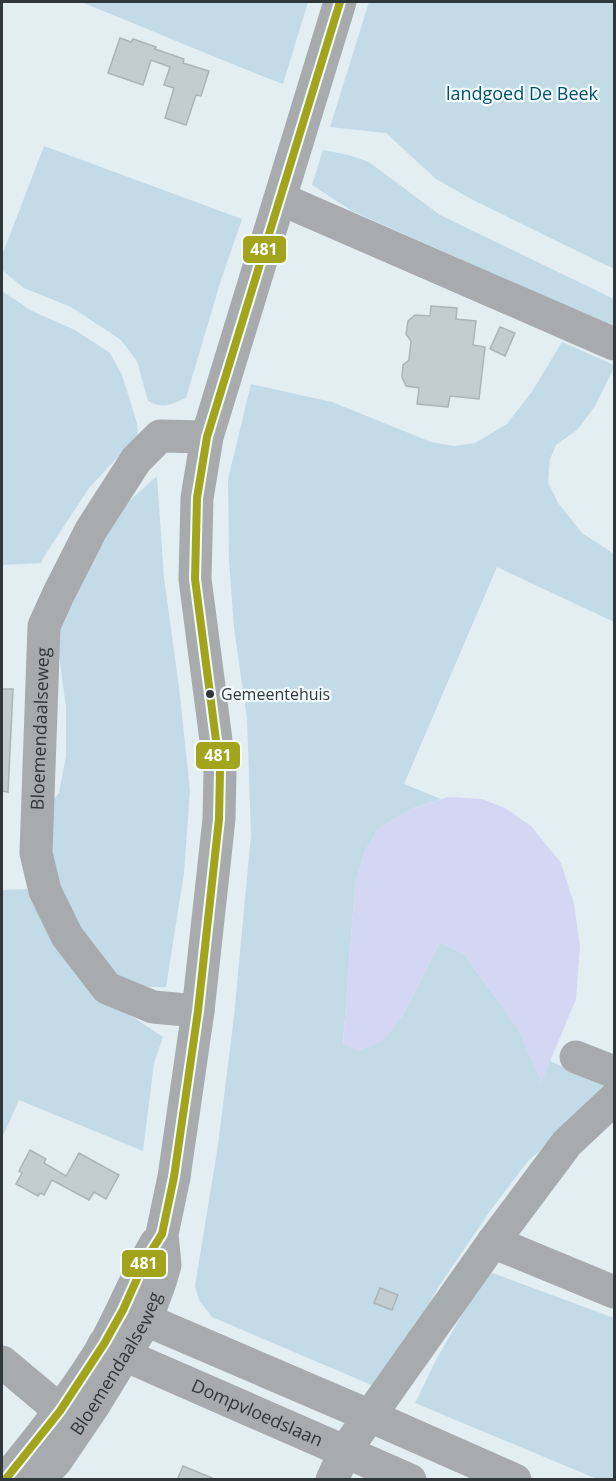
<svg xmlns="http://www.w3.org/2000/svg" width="616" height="1481" font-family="'Open Sans',sans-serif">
<rect width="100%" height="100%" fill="#e3eef3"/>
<g fill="#c2dbe7">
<path d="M 81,2 L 308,2 L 283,84 C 215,58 148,29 81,2 Z"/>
<path d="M 369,2 L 614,2 L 614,269 L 473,200 L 436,179 L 386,133 L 330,127 Z"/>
<path d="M 44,146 L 242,219 L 220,283 L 186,398 C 170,405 164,409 148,401 L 137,361 L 121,340 L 71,307 L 24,288 L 2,270 L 2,253 L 3,253 Z"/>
<path d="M 323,150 L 349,155 L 369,162 L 440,215 L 614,299 L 614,327 L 352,211 L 312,185 Z"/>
<path d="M 2,291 L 32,311 L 75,330 L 110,353 L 122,375 L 137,423 L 138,435 L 89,488 L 43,558 L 41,563 L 2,565 Z"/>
<path d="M 562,342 L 614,365 L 614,368 L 595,406 L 577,430 L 556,445 L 550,459 L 548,482 L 558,503 L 582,533 L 614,554 L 614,622 L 497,567 L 404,784 L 441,799 L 411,809 L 378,829 L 365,851 L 355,885 L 343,1044 L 402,1017 L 440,942 L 464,954 L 519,1030 L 541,1082 L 550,1061 L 614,1090 L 529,1160 L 490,1211 L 439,1286 L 381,1389 L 212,1317 L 199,1300 L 195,1286 L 218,1145 L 234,1016 L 251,835 L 247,719 L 234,628 L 229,561 L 228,479 L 251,384 L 332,402 L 431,442 L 454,446 L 475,443 L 507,424 L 533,390 Z"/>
<path d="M 157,476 L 164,578 L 179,687 L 190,790 L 184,873 L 166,987 L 128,987 L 85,939 L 62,898 L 47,844 L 45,807 L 59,793 L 66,756 L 66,707 L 59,655 L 53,640 L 74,589 L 128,502 Z"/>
<path d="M 32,889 L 100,995 L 163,1037 L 154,1063 L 143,1151 L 19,1100 L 2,1138 L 2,890 Z"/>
<path d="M 487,1271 L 614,1318 L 614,1479 L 597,1479 L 415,1403 L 436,1360 Z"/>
</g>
<path fill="#d4d7f2" d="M 448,797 L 482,799 L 505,808 L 531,826 L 561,863 L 574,904 L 580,947 L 576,999 L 541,1083 L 519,1030 L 464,954 L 440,942 L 402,1017 L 382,1042 L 358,1051 L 343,1044 L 355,885 L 365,851 L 378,829 L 411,809 Z"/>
<g fill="#c3cccf" stroke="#abb5b8" stroke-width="1.5">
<path d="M 120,38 L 131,42 L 133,39 L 156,47 L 155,49 L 184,59 L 183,63 L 209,71 L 201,96 L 196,95 L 186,125 L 165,118 L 174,88 L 164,85 L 170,67 L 151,60 L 143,85 L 108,73 Z"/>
<path d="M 431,306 L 457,308 L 456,319 L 476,321 L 473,345 L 485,347 L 479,399 L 450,396 L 448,407 L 417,404 L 419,388 L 406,386 L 402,377 L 403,365 L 409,360 L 411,341 L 406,334 L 408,321 L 415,315 L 430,316 Z"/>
<path d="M 500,327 L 515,333 L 505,356 L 490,349 Z"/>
<path d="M 2,689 L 13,689 L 8,792 L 2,791 Z"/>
<path d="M 30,1150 L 46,1159 L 44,1163 L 66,1176 L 79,1153 L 119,1175 L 106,1199 L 94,1192 L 89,1200 L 52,1180 L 44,1195 L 40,1193 L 38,1196 L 16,1184 L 22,1173 L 19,1171 Z"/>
<path d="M 380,1288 L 398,1295 L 392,1310 L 374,1303 Z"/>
<path d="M 183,1466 L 212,1478 L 211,1480 L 177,1480 Z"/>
</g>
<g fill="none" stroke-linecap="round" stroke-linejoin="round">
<g stroke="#a8abad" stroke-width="33">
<path d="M 281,199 L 614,344"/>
<path id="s1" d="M 198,1011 L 153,1007 L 107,988 L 67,936 L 45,891 L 36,853 L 44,626 L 58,595 L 91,530 L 136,460 L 160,436 L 207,437"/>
<path d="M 576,1057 L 614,1072"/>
<path d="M 493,1242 L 614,1292"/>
<path d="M 123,1310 L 370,1416 L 515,1480"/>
<path id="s2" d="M 104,1344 L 138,1361 L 410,1480"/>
<path d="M 2,1362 L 76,1424"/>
<path d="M 5,1480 C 42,1436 77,1391 106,1342 C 124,1309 137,1275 156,1243"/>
<path id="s3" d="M 38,1480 L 56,1461 L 92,1408 L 146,1320 L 160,1282 L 165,1265 L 162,1234 L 174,1177 L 198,1011 L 219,819 L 220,771 L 195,579 L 197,498 L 207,437 L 340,2"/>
<path d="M 332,1480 L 345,1451 L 493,1242 L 567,1143 L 614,1099"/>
</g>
<defs>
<path id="bus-1" d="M 5,1480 L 60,1411 L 104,1344 L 123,1310 L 145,1261 L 162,1234 L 174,1177 L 198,1011 L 219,819 L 220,771 L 195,579 L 197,498 L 207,437 L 340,2"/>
</defs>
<use href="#bus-1" stroke="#f3fbff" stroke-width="12"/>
<use href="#bus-1" stroke="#a2a51b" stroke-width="8"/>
</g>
<circle fill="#30373b" stroke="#f3fbff" stroke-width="2" cx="210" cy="694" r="5"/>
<g text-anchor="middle" stroke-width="4.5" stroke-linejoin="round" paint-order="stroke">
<g font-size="16" fill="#30373b" stroke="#f3fbff" text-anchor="start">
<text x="221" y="700">Gemeentehuis</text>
</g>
<g font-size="18" fill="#01506b" stroke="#f3fbff">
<text x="522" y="100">landgoed De Beek</text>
</g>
<g font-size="18" fill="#30373b" stroke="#f3fbff">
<text dy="6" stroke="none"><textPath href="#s1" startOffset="374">Bloemendaalseweg</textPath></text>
<text dy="6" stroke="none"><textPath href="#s3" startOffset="141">Bloemendaalseweg</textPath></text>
<text dy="6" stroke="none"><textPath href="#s2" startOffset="168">Dompvloedslaan</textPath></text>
</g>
</g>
<g stroke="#f3fbff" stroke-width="2">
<rect x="242" y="235" width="45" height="29" rx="6" fill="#a2a51b"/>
<rect x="195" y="741" width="46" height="29" rx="6" fill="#a2a51b"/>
<rect x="121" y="1249" width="46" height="29" rx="6" fill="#a2a51b"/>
</g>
<g font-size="16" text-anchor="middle" font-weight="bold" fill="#fff">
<text x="264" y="255">481</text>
<text x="218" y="761">481</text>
<text x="144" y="1269">481</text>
</g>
<rect width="616" height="1481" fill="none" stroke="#30373b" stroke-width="6"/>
</svg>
